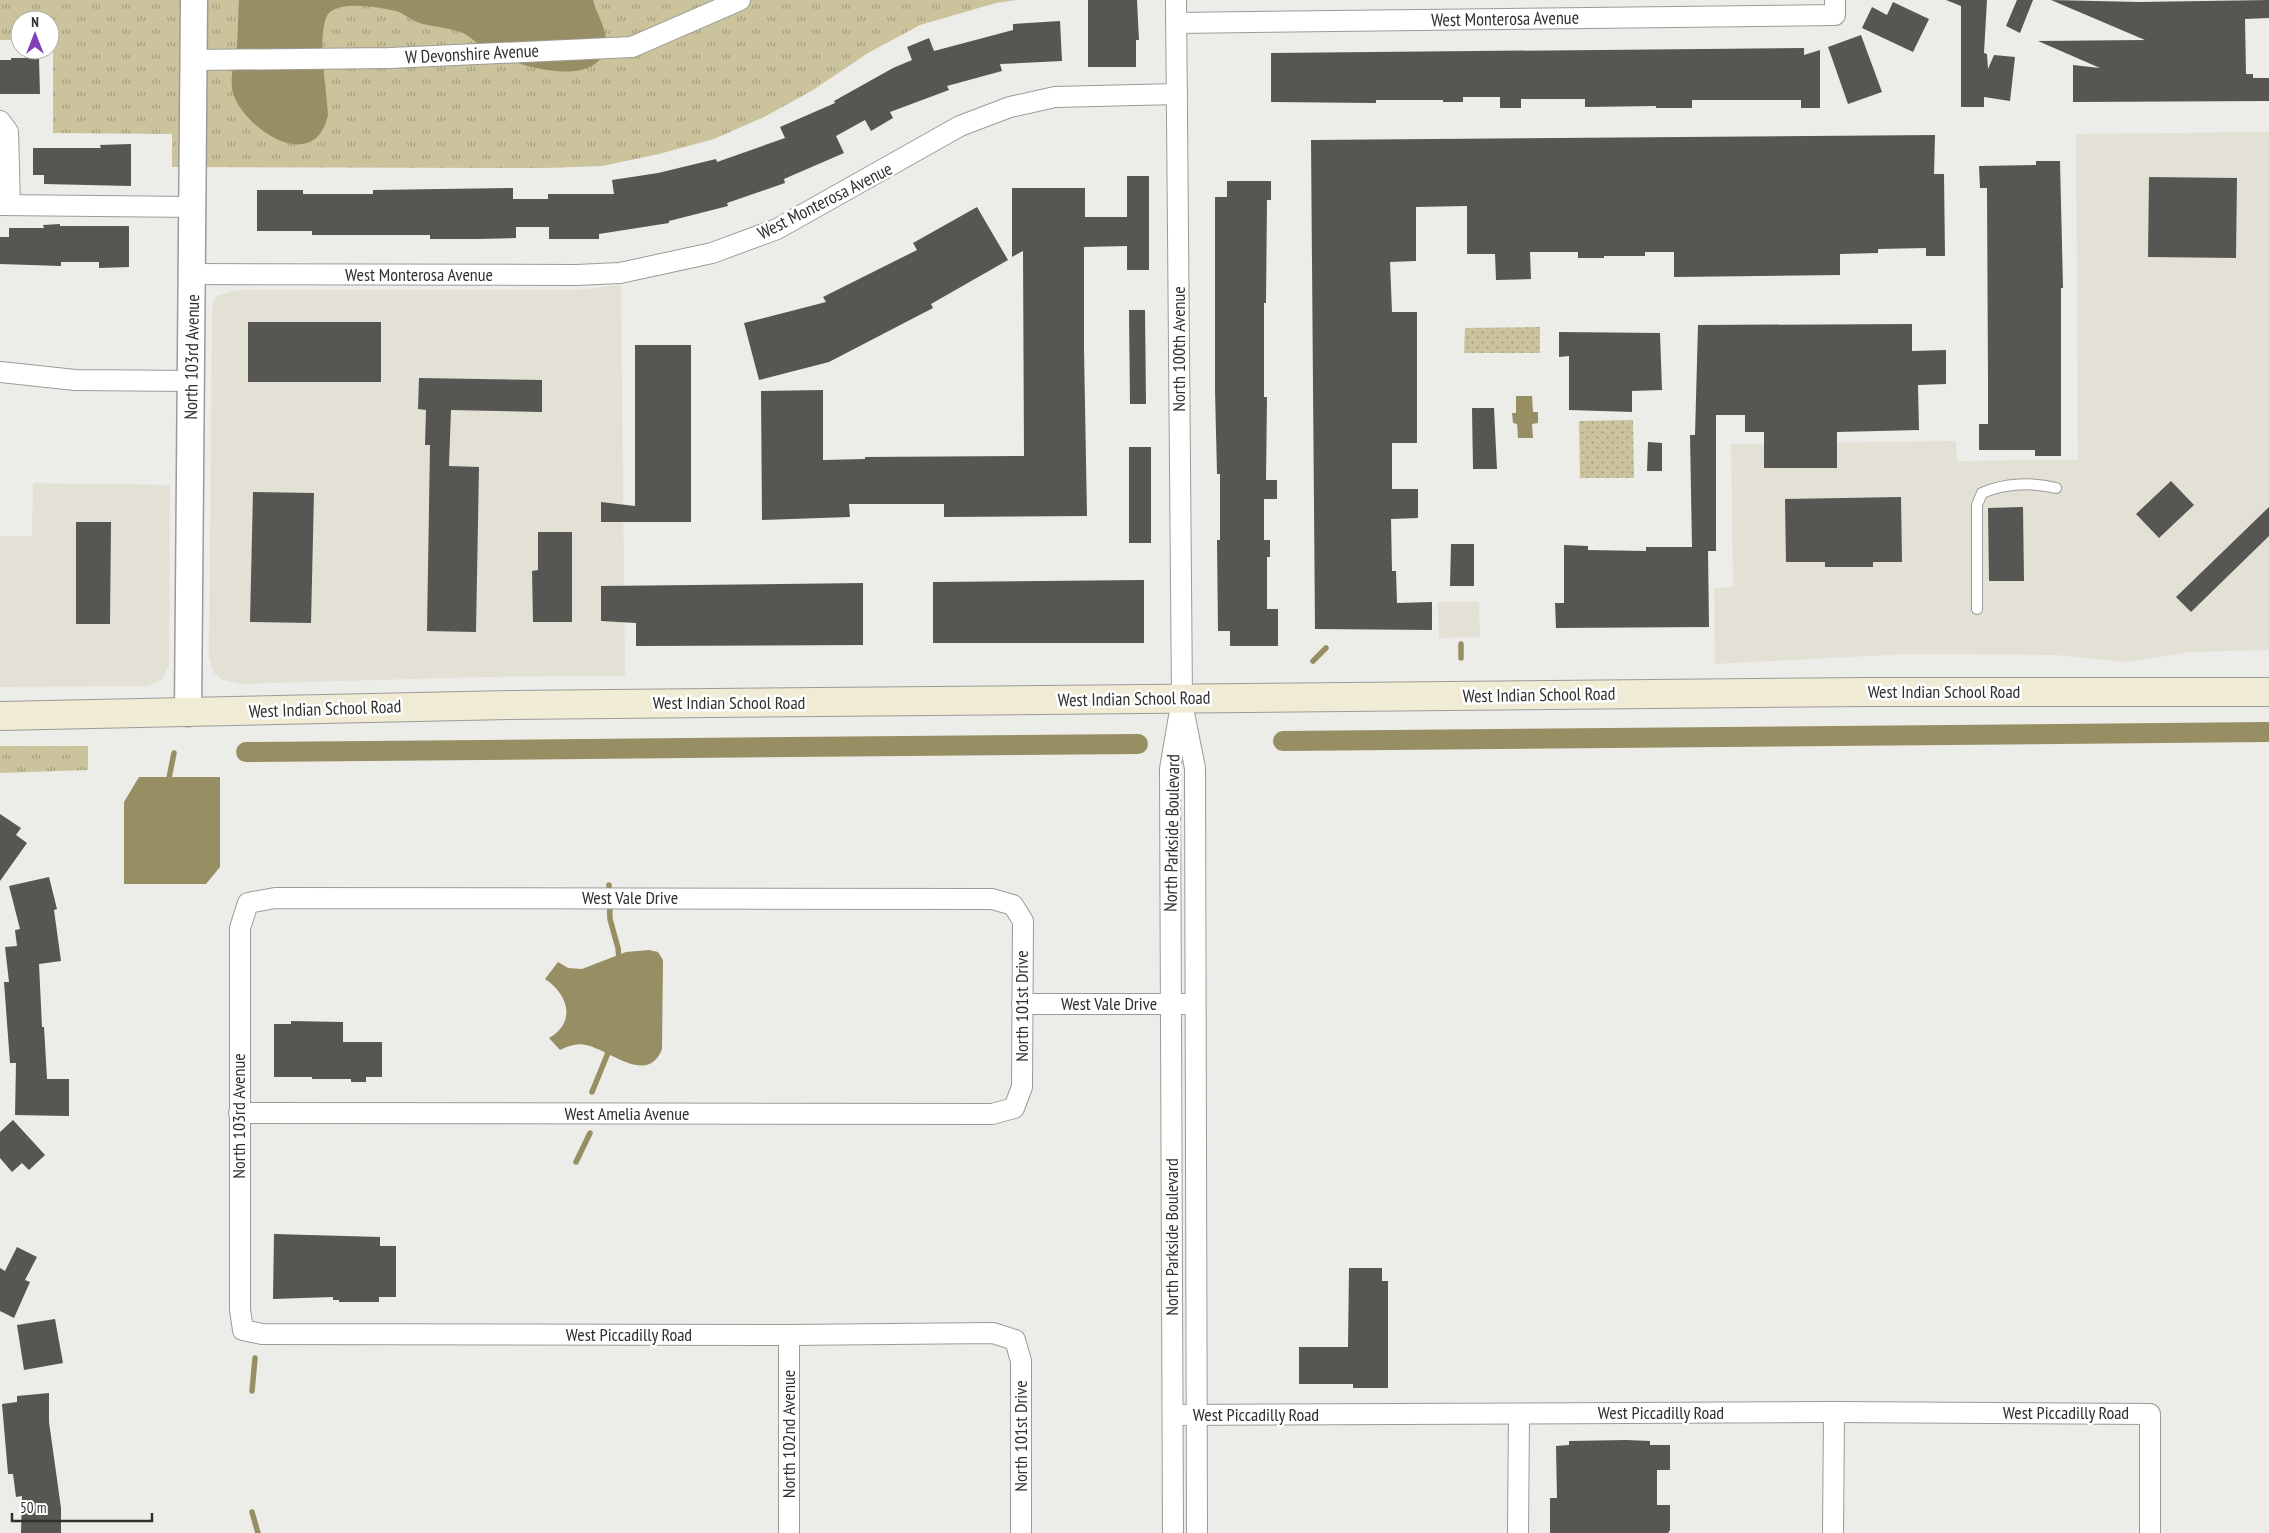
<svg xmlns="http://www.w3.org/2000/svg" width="2269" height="1533" font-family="'PT Sans Narrow',sans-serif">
<defs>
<pattern id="grass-tufts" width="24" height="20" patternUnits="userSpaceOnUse" patternTransform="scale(1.25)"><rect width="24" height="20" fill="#cbc39b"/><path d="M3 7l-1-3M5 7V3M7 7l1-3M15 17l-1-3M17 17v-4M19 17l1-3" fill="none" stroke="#a59f7f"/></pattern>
<pattern id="park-dots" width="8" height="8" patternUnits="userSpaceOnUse" patternTransform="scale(1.25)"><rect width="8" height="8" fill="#cbc39b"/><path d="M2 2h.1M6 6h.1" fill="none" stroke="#a59f7f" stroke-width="1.8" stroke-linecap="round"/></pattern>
</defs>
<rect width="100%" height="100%" fill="#ecece8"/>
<g fill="#e3e1d6">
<path d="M 2269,132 L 2269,650 L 2190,652 L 2126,662 L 2055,655 L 1906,654 L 1715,664 L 1714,588 L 1733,587 L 1731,444 L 1956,441 L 1957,461 L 2078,460 L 2076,134 Z"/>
<path d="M 621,285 L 625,676 L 482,677 L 239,684 L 223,680 L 214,673 L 209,658 L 212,309 L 216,296 L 238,290 L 576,290 Z"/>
<path d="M 33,483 L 170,485 L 169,666 L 161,680 L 148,686 L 0,687 L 0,536 L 32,536 Z"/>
<path d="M 1438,602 L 1479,602 L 1480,637 L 1439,638 Z"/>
</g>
<g fill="url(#grass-tufts)">
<path d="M 0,0 L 1016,0 L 996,3 L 920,25 L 868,53 L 813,90 L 766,116 L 714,139 L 659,154 L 602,166 L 544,168 L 172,167 L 172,134 L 53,133 L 53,40 L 50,40 L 50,20 L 20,20 L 20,40 L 0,40 Z"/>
<path d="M 0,746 L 88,746 L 88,770 L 0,773 Z"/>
</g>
<g fill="url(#park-dots)">
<path d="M 1540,327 L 1540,353 L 1464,353 L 1465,328 Z"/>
<path d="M 1633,420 L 1634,478 L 1580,478 L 1579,421 Z"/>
</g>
<g fill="#988e63">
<path d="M 239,0 L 593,0 C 596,14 607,28 606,43 C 603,85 538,71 513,61 C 502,56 489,50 479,44 C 474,41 469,36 463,33 C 450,28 436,27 423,24 C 414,22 405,14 396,11 C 379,7 339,0 328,14 C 316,34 327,90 328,115 C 315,174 248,132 234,96 C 228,80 235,62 237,46 C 238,31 238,15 239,0 Z"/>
<path d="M 1516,396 L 1532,396 L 1533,412 L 1538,412 L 1538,423 L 1532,424 L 1533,438 L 1518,438 L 1517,424 L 1513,423 L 1512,413 L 1516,413 Z"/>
<path d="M 139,777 L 220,777 L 220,867 L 206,884 L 124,884 L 124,802 Z"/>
<path d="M 649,950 L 658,952 L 663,960 L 662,1049 C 648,1086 610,1050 586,1045 C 577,1043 568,1046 560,1050 L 549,1038 C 577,1022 568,994 545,979 L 558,962 L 568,968 L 582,969 L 626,952 Z"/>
</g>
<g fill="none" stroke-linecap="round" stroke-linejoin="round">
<g stroke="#988e63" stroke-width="5.5">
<path d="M 1461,644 L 1461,658"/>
<path d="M 1313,661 L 1326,648"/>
<path d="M 168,783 L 174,753"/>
<path d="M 609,885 L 610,919 L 618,948 L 619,959"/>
<path d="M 592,1092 L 610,1048"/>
<path d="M 576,1162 L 590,1133"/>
<path d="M 252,1391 L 255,1358"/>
<path d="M 252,1512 L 258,1533"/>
</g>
<g stroke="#988e63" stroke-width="20">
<path d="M 1283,741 L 2267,732"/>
<path d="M 246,752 L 1138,744"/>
</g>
</g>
<g fill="#565653">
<path d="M 1088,0 L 1137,0 L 1139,40 L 1136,40 L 1136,67 L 1088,67 Z"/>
<path d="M 1946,0 L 1987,0 L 1984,53 L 1987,54 L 1988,69 L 1994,55 L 2015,57 L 2010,101 L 1984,97 L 1984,107 L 1961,107 L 1961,6 Z"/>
<path d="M 2017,0 L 2033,0 L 2020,33 L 2006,26 Z"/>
<path d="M 2051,0 L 2139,2 L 2269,0 L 2269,18 L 2245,19 L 2246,74 L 2253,74 L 2253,78 L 2269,78 L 2269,101 L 2073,102 L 2073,65 L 2100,68 L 2038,41 L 2145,40 Z"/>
<path d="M 1893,2 L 1929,19 L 1913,52 L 1862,28 L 1872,7 L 1887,15 Z"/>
<path d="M 1060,21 L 1062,61 L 1000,64 L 1002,71 L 947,86 L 949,90 L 890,112 L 893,118 L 871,131 L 865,120 L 836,136 L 844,153 L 784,179 L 785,183 L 727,203 L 728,206 L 669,221 L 669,223 L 599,234 L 599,239 L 549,239 L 549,227 L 516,227 L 516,238 L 478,239 L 430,239 L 430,235 L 312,235 L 312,231 L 257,231 L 257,190 L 303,190 L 303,194 L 373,194 L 373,190 L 513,188 L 513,199 L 548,199 L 548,194 L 614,194 L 612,180 L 658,173 L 716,159 L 717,162 L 785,138 L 780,127 L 835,103 L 834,101 L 893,68 L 912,60 L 907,47 L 929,38 L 934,51 L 1013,30 L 1013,24 Z"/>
<path d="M 1861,35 L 1882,92 L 1848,104 L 1828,47 Z"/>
<path d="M 1804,48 L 1804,55 L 1820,50 L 1820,108 L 1801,108 L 1801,100 L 1692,100 L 1692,108 L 1656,108 L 1656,106 L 1585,107 L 1585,99 L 1521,99 L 1521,108 L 1500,108 L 1500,97 L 1463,97 L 1463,102 L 1443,102 L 1443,100 L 1376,100 L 1376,103 L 1271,102 L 1271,53 Z"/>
<path d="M 11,58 L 39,58 L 40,94 L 0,94 L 0,60 L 11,60 Z"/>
<path d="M 1935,135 L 1934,174 L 1944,174 L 1945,256 L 1926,256 L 1926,248 L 1878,249 L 1878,253 L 1840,254 L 1840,275 L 1674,277 L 1674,252 L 1645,252 L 1645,256 L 1604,256 L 1604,258 L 1578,258 L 1578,252 L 1530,252 L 1531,279 L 1496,280 L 1495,254 L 1467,254 L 1467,206 L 1416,207 L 1416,261 L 1390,262 L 1392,312 L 1417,312 L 1417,443 L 1392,443 L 1392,489 L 1418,489 L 1418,518 L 1391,519 L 1392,571 L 1396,571 L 1397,603 L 1432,602 L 1432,630 L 1315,629 L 1311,140 Z"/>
<path d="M 131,144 L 131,186 L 44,184 L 44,175 L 33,175 L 33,148 L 101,148 L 100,145 Z"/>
<path d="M 2036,161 L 2060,161 L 2063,288 L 2061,288 L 2061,456 L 2035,456 L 2035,450 L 1979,450 L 1979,424 L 1988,424 L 1988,380 L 1987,188 L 1980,188 L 1979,166 L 2036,165 Z"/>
<path d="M 1127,176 L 1149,176 L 1149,270 L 1127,270 L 1127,246 L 1084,247 L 1084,350 L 1087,516 L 944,517 L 944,504 L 849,504 L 850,517 L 762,520 L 761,391 L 823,390 L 823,460 L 865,459 L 865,457 L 1024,456 L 1023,251 L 1012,257 L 1012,188 L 1085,188 L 1085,217 L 1127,217 Z"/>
<path d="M 2149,177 L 2237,178 L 2236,258 L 2148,257 Z"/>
<path d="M 1227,181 L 1271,181 L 1271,200 L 1267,200 L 1266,303 L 1264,303 L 1264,397 L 1267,397 L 1266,480 L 1277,480 L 1277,499 L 1264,499 L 1264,540 L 1270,540 L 1270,557 L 1267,557 L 1267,609 L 1278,609 L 1278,646 L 1230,646 L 1230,631 L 1218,631 L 1217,540 L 1220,540 L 1220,474 L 1217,474 L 1215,390 L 1215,197 L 1227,197 Z"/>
<path d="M 977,207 L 1008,260 L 931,304 L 933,308 L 829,362 L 759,380 L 744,323 L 826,302 L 823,297 L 917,250 L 913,243 Z"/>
<path d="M 60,224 L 60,226 L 129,226 L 129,267 L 99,268 L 99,262 L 61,262 L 61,266 L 0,264 L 0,237 L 9,237 L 9,228 L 44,228 L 43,225 Z"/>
<path d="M 1129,310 L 1145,310 L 1146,404 L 1130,404 Z"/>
<rect x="248" y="322" width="133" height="60"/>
<path d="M 1912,324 L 1912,351 L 1946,350 L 1946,384 L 1918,385 L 1919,430 L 1837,432 L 1837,468 L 1764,468 L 1764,432 L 1745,432 L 1745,415 L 1716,415 L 1716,551 L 1708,551 L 1709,627 L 1556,628 L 1555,603 L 1564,603 L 1564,545 L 1588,546 L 1588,550 L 1646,551 L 1646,547 L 1692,547 L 1690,435 L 1695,435 L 1698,325 Z"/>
<path d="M 1559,332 L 1660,333 L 1662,390 L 1632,391 L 1632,412 L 1569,410 L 1569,356 L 1559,357 Z"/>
<path d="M 635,345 L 691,345 L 691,522 L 601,522 L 601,502 L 635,506 Z"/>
<path d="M 419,378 L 542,380 L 542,412 L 451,410 L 449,466 L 479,467 L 476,632 L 427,631 L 430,445 L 425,445 L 426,410 L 418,409 Z"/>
<path d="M 1472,408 L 1494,408 L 1497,469 L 1473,469 Z"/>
<path d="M 1648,442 L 1662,443 L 1662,471 L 1647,471 Z"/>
<rect x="1129" y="447" width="22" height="96"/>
<path d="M 2171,481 L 2194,505 L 2159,538 L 2136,514 Z"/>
<path d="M 253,492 L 314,493 L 311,623 L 250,622 Z"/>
<path d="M 1901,497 L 1902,562 L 1873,562 L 1873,567 L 1825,567 L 1825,562 L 1786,562 L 1785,499 Z"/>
<path d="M 2023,507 L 2024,581 L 1989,581 L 1988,508 Z"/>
<path d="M 2269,507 L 2269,536 L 2191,612 L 2176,597 Z"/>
<path d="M 76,522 L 111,522 L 110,624 L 76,624 Z"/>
<path d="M 538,532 L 572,532 L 572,622 L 533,622 L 532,571 L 538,570 Z"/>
<path d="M 1451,544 L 1474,544 L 1474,586 L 1450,586 Z"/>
<path d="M 1144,580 L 1144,643 L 933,643 L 933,582 Z"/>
<path d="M 863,583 L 863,645 L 636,646 L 636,623 L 601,621 L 601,586 Z"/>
<path d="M 0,814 L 21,828 L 16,835 L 27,843 L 0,881 Z"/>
<path d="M 49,877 L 57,909 L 54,910 L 61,961 L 39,964 L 42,1027 L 44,1027 L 47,1079 L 69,1079 L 69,1116 L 15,1115 L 16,1063 L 10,1063 L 4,982 L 9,982 L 5,947 L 17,946 L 15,930 L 20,929 L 9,886 Z"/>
<path d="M 291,1021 L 343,1022 L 343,1042 L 382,1042 L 382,1077 L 366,1077 L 366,1082 L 351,1082 L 351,1079 L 312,1079 L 312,1077 L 274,1077 L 274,1024 L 291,1024 Z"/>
<path d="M 13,1120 L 45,1155 L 29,1170 L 22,1163 L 12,1172 L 0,1158 L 0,1132 Z"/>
<path d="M 274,1234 L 380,1237 L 380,1246 L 396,1246 L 396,1297 L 379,1297 L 379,1302 L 339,1302 L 339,1300 L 333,1300 L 333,1297 L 273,1299 Z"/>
<path d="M 17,1247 L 37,1257 L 25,1280 L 30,1282 L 14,1318 L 0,1311 L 0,1268 L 5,1271 Z"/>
<path d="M 1349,1268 L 1382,1268 L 1382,1281 L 1388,1281 L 1388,1388 L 1353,1388 L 1353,1384 L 1299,1384 L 1299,1347 L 1348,1347 Z"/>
<path d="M 55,1319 L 63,1363 L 24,1370 L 17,1325 Z"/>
<path d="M 49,1393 L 49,1422 L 61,1508 L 61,1533 L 21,1533 L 22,1496 L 16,1497 L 13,1474 L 8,1474 L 2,1404 L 17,1402 L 17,1396 Z"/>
<path d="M 1626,1440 L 1650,1441 L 1650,1445 L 1670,1445 L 1670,1470 L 1657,1470 L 1657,1505 L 1670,1505 L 1670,1530 L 1668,1533 L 1550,1533 L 1550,1498 L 1557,1498 L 1556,1446 L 1569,1445 L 1569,1441 Z"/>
</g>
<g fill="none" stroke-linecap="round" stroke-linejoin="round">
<defs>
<path id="service" d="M 1977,609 L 1977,505 L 1982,493 C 2004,483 2033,482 2056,488"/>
<g id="minor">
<path d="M 1176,23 L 1835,15 L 1835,0"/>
<path d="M 194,60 L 390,58 L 632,47 L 740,0"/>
<path d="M 0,121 L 8,132 L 10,205"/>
<path d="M 0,205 L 194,207"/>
<path d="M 193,274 L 576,275 L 620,273 L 712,253 L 777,229 L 960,126 L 1010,107 L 1055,97 L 1177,94"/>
<path d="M 0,372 L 75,380 L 192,381"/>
<path d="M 1184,713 L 1195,768 L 1197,1533"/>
<path d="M 1022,1004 L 1185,1004"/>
<path d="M 239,1113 L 992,1114 L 1014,1108 L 1022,1087 L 1023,921 L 1013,905 L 992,899 L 275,898 L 248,903 L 240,928 L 240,1310 L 243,1330 L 262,1334 L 789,1335 L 993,1333 L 1015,1340 L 1021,1361 L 1021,1533"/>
<path d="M 789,1335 L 789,1533"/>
<path d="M 1173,1415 L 1834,1412 L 2150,1414 L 2150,1533"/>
<path d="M 1173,1533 L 1170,769 L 1182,699 L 1176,0"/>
<path d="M 1518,1533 L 1519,1414"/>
<path d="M 1833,1533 L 1834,1412"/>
</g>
<path id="tertiary" d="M 188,713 L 194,0"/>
<path id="secondary" d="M 0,716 L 510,705 L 1867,692 L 2269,692"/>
</defs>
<use href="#service" stroke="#9c9b98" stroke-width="12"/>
<use href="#minor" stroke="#9c9b98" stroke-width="22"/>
<use href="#tertiary" stroke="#9c9b98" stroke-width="29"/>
<use href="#secondary" stroke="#9c9b98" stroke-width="30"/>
<use href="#service" stroke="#fff" stroke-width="10"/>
<use href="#minor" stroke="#fff" stroke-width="20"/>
<use href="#tertiary" stroke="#fff" stroke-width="26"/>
<use href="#secondary" stroke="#f0ebd4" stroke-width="28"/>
</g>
<g text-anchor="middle" stroke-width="5" stroke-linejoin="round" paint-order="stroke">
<g font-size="18" fill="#30302f" stroke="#fff">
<text transform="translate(1505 19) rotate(-1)" y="6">West Monterosa Avenue</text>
<text transform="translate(472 54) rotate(-3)" y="6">W Devonshire Avenue</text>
<text transform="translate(825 201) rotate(-27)" y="6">West Monterosa Avenue</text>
<text x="419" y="281">West Monterosa Avenue</text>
<text transform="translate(1179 349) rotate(-90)" y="6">North 100th Avenue</text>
<text transform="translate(192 357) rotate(-89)" y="6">North 103rd Avenue</text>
<text x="1944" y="698">West Indian School Road</text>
<text transform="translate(1539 695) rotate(-1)" y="6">West Indian School Road</text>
<text transform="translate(1134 699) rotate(-1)" y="6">West Indian School Road</text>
<text x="729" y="709">West Indian School Road</text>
<text transform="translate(325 709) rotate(-2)" y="6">West Indian School Road</text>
<text transform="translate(1172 833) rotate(-89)" y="6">North Parkside Boulevard</text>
<text x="630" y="904">West Vale Drive</text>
<text x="1109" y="1010">West Vale Drive</text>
<text transform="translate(1022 1006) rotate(-90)" y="6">North 101st Drive</text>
<text x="627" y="1120">West Amelia Avenue</text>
<text transform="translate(239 1116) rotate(-90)" y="6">North 103rd Avenue</text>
<text transform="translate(1172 1237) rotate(-90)" y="6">North Parkside Boulevard</text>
<text x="629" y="1341">West Piccadilly Road</text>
<text x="1661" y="1419">West Piccadilly Road</text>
<text x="2066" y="1419">West Piccadilly Road</text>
<text x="1256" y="1421">West Piccadilly Road</text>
<text transform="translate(789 1434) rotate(-90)" y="6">North 102nd Avenue</text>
<text transform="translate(1021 1436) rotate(-90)" y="6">North 101st Drive</text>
</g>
</g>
<g transform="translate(35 35)"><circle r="24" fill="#ffffff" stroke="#acacac"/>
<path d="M0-4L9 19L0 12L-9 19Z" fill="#8240b5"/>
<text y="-8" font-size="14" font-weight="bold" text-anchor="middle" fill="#30302f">N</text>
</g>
<path d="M12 1513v8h140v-8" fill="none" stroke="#30302f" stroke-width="2.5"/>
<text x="20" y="1513" font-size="15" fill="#30302f" stroke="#ffffff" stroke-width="4" paint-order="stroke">50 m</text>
</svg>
